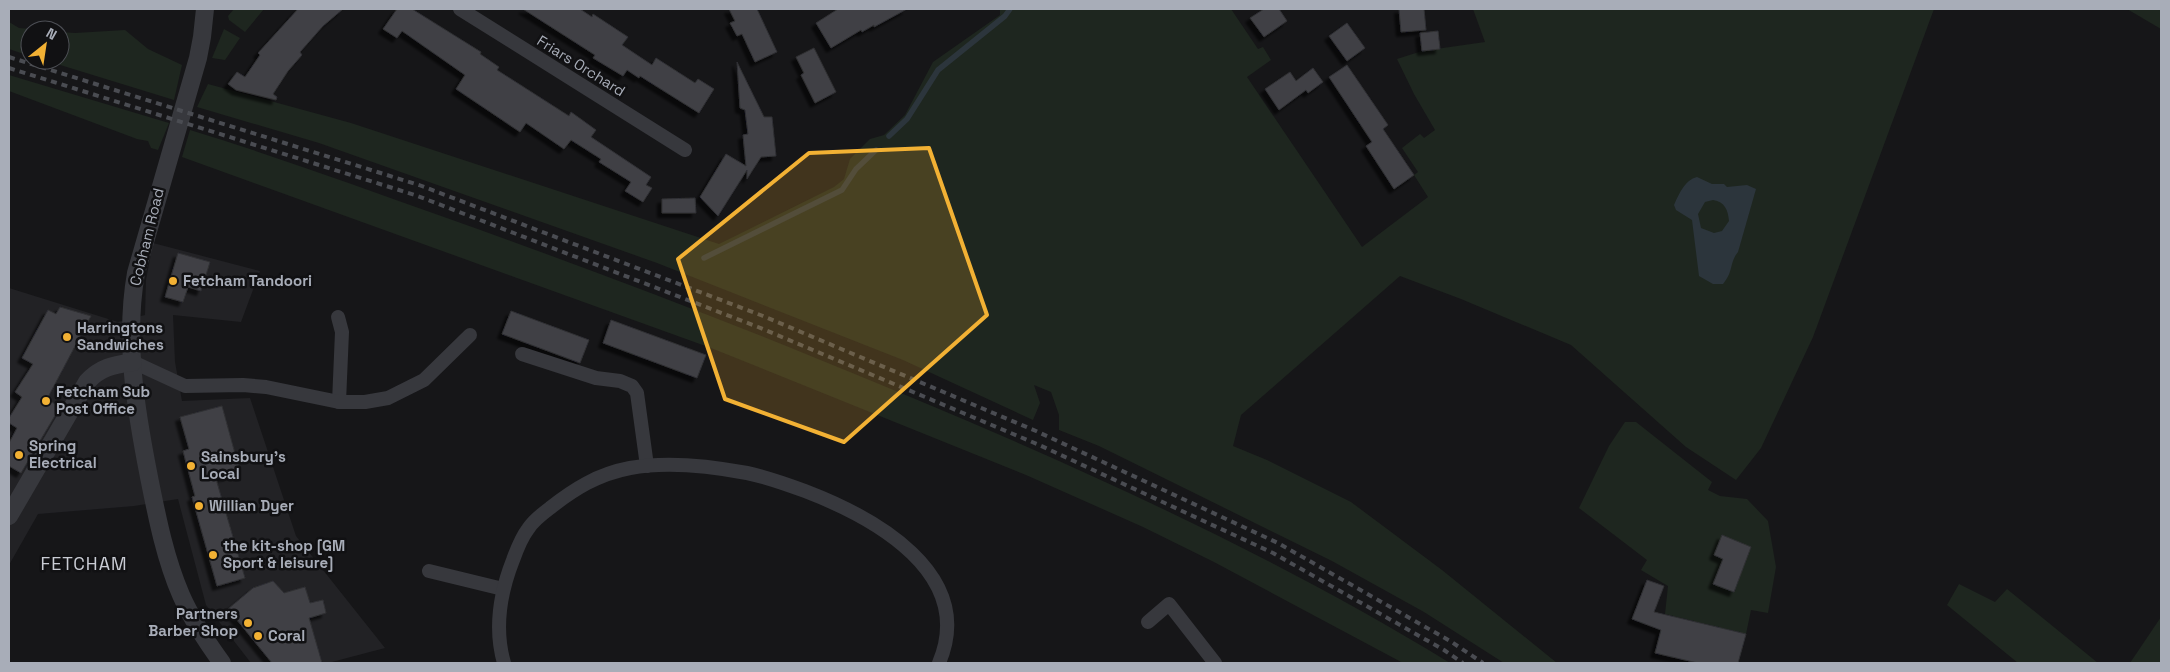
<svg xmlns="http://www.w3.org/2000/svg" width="2170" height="672" font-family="'Space Grotesk',sans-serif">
<defs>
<filter id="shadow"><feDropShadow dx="-4.5" dy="4.5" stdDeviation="1" flood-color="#0009"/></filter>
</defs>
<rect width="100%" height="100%" fill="#161618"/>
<path fill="#222225" d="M 153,243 L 260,271 L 241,322 L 173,315 L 175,362 L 182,401 L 250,398 L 296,536 L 385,648 L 328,663 L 251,663 L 206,605 L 178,499 L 134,506 L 38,514 L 9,565 L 9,288 L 118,322 L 145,315 L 146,280 Z"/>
<g fill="#1e261f">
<path d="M 234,9 L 264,9 L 245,32 L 229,20 L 228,16 Z"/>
<path d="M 1000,9 L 1231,9 L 1258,49 L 1263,47 L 1271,60 L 1247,77 L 1362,247 L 1428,197 L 1414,175 L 1418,172 L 1402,148 L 1420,134 L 1424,138 L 1435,130 L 1414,94 L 1397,59 L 1422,51 L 1485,42 L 1473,9 L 1934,9 L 1813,337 L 1761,448 L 1736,480 L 1686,447 L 1571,345 L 1461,299 L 1400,276 L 1241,415 L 1233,446 L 1267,460 L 1351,502 L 1442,570 L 1557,663 L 1504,663 L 1424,612 L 1332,561 L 1099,446 L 1059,430 L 1059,415 L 1051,392 L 1034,385 L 1040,403 L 1033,420 L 903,360 L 657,263 L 319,143 L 197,107 L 208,84 L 351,123 L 719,244 L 834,187 L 844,179 L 850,159 L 870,139 L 884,135 L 905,115 L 933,62 L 1000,15 Z"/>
<path d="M 2127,9 L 2161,9 L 2161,29 Z"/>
<path d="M 9,22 L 19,28 L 41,30 L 30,30 L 30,56 L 9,49 Z"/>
<path d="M 224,29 L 240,38 L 225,60 L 212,58 Z"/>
<path d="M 125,30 L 148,49 L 182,65 L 174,100 L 44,60 L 60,60 L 60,32 L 75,33 Z"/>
<path d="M 9,75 L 169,123 L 158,150 L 151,148 L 148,141 L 137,139 L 9,91 Z"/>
<path d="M 190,130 C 275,156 360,187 444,217 C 570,262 694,308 818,359 C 1035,447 1250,541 1450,663 L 1403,663 L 1214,562 L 1143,527 L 1026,475 L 711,348 L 182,157 Z"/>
<path d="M 1625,422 L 1636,422 L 1712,482 L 1708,490 L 1720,496 L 1747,499 L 1768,521 L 1776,567 L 1768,613 L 1751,610 L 1746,634 L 1665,614 L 1668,586 L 1641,570 L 1647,560 L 1579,508 L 1609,446 Z"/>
<path d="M 1959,584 L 1995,602 L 2007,589 L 2098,663 L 2018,663 L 1947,605 Z"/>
<path d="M 2161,617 L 2161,663 L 2130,663 Z"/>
</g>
<path fill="#2c353c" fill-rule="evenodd" d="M 1697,177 L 1712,184 L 1724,184 L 1727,187 L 1747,185 L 1756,189 L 1738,252 C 1729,263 1734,271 1723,284 L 1713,284 L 1699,276 L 1692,220 L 1676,210 L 1674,205 C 1679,194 1685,180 1697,177 ZM 1713,200 C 1725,202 1728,210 1729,221 L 1722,231 L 1714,233 L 1701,228 L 1698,214 L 1705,202 Z"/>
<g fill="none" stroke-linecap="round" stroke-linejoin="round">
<g stroke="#2c353c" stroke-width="5.5">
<path d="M 889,136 L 907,119 L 938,70 L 1005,16 L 1010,9"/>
<path d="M 704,258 L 842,190 L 856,169 L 876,150"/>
</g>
</g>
<g fill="#404145" stroke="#303034" filter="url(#shadow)">
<path d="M 298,9 L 343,9 L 323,26 L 300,52 L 302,55 L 288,71 L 273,94 L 277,97 L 276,100 L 236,90 L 228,84 L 237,72 L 245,77 L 260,55 L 258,53 Z"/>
<path d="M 397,9 L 412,9 L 481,52 L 480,54 L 499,67 L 497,70 L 569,116 L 571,112 L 596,130 L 591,137 L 651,177 L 646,185 L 652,188 L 643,202 L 625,191 L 631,182 L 599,162 L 601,159 L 571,140 L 564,149 L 526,123 L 520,132 L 456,89 L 465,75 L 402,31 L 397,38 L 383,29 Z"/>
<path d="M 523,9 L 580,9 L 592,17 L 593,14 L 628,37 L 622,45 L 652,65 L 656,58 L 695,83 L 698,79 L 714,89 L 699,113 L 640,76 L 639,78 L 627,70 L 623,76 L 593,58 L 595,55 Z"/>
<path d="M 729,9 L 757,9 L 777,52 L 755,62 L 742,34 L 737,36 L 730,23 L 735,21 Z"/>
<path d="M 838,9 L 907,9 L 874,27 L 874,25 L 862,32 L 861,30 L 831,48 L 816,23 Z"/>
<path d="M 1264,9 L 1279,9 L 1287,21 L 1264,37 L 1250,18 Z"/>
<path d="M 1399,9 L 1424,9 L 1426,30 L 1401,32 Z"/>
<path d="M 1347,23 L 1365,48 L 1347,61 L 1329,36 Z"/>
<path d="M 1438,31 L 1440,49 L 1422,51 L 1420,33 Z"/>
<path d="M 814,48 L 836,92 L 815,103 L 801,75 L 804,73 L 796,57 Z"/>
<path d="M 737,62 L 764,117 L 772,117 L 776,156 L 761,157 L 747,179 L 747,170 L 718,216 L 700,197 L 726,154 L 746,166 L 743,135 L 748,134 L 745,110 L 740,108 Z"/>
<path d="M 1347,65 L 1388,125 L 1383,129 L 1414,175 L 1394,189 L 1366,146 L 1372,142 L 1329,77 Z"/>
<path d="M 1313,68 L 1323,82 L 1308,93 L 1306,90 L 1279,110 L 1265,89 L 1290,72 L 1296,81 Z"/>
<path d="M 695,198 L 696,213 L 662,213 L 662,199 Z"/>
<path d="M 178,253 L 210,262 L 201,291 L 188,287 L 183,302 L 165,297 Z"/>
<path d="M 60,307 L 91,316 L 47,399 L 60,407 L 21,473 L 9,466 L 9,443 L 17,428 L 9,423 L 9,418 L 22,397 L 15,392 L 33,364 L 22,358 L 48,310 L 56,314 Z"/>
<path d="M 511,311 L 589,340 L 580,363 L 502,334 Z"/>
<path d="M 611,320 L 706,355 L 697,378 L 603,343 Z"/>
<path d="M 222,406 L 240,472 L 216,479 L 245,578 L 217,586 L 192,497 L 195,496 L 183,451 L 189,449 L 180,417 Z"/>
<path d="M 1722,535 L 1751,547 L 1734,592 L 1713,584 L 1723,559 L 1714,555 Z"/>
<path d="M 1647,580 L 1664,586 L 1654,612 L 1746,634 L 1738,663 L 1698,663 L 1655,653 L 1661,630 L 1632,619 Z"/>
<path d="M 273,581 L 284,593 L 305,587 L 310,603 L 323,600 L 326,613 L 309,618 L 322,663 L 272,663 L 228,609 L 253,588 Z"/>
</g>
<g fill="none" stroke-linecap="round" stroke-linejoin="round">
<g stroke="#37383d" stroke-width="14">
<path d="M 460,9 L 685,150"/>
<path d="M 338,317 L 342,332 L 339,402"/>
<path d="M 522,354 L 596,378 L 620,381 L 632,386 L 637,393 L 647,466"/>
<path d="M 133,362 L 185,386 L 243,385 L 266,387 L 339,402 L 365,402 L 388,398 L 424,380 L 470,335"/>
<path d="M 429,571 L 503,589"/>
<path d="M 1148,622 L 1169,604 L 1215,663"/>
<path d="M 504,663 C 494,628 500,593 513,560 C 517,549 521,538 528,529 C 533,521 542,514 550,508 C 574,489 598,474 630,468 C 667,461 710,466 747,473 C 767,477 786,484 805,491 C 873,517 977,573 939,663"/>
</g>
<g stroke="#37383d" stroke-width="18">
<path d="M 205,9 L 202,37 L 198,58 L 136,273 C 124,341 136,411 149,477 C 157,517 165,558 181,595 C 192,620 206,641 222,663"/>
<path d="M 9,516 L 87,382 C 100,367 114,365 133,362"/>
</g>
<g stroke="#4a4c52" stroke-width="4" stroke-dasharray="6 5" stroke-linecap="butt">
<path d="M 9,57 L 419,185 L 763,316 L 1036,431 L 1278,543 L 1450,641 L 1483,663"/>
<path d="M 9,68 L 415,195 L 758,327 L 1037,444 L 1273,553 L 1444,650 L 1463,663"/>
</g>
</g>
<path fill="#f2b134" fill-opacity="0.2" stroke="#f2b134" stroke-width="4" stroke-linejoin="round" d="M 929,148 L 987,315 L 844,442 L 725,399 L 678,259 L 809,153 Z"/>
<g fill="#f2b134" stroke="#111113" stroke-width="2">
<circle cx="173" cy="281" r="5"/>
<circle cx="67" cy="337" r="5"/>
<circle cx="46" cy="401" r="5"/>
<circle cx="19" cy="455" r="5"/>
<circle cx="191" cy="466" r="5"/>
<circle cx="199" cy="506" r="5"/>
<circle cx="213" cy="555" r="5"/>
<circle cx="248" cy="623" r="5"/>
<circle cx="258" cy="636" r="5"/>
</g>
<g text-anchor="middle" stroke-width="5" stroke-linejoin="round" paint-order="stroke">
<g font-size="15" fill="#a8adb8" stroke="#111113">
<text transform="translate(581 66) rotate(32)" y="5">Friars Orchard</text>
<text transform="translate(147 237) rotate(-76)" y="5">Cobham Road</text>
</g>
<g font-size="15" font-weight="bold" fill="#a8adb8" stroke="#111113" text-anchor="start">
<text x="183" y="286">Fetcham Tandoori</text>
<text x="77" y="333">Harringtons<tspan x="77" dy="17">Sandwiches</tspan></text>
<text x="56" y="397">Fetcham Sub<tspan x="56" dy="17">Post Office</tspan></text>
<text x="29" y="451">Spring<tspan x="29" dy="17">Electrical</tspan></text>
<text x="201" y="462">Sainsbury's<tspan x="201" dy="17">Local</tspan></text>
<text x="209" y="511">Willian Dyer</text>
<text x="223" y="551">the kit-shop [GM<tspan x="223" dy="17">Sport &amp; leisure]</tspan></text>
<text x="238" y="619" text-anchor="end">Partners<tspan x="238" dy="17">Barber Shop</tspan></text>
<text x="268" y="641">Coral</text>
</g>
<g font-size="18" letter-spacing="1" fill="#c9ccd4" stroke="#111113">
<text x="84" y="570">FETCHAM</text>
</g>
</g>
<rect width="2170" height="672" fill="none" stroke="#a8adb8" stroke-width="20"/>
<g transform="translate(45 45) rotate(30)"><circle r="24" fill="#111113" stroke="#4d4f55"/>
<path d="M0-4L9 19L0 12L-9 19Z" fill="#f2b134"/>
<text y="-8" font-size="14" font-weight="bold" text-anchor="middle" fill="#a8adb8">N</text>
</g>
</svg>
